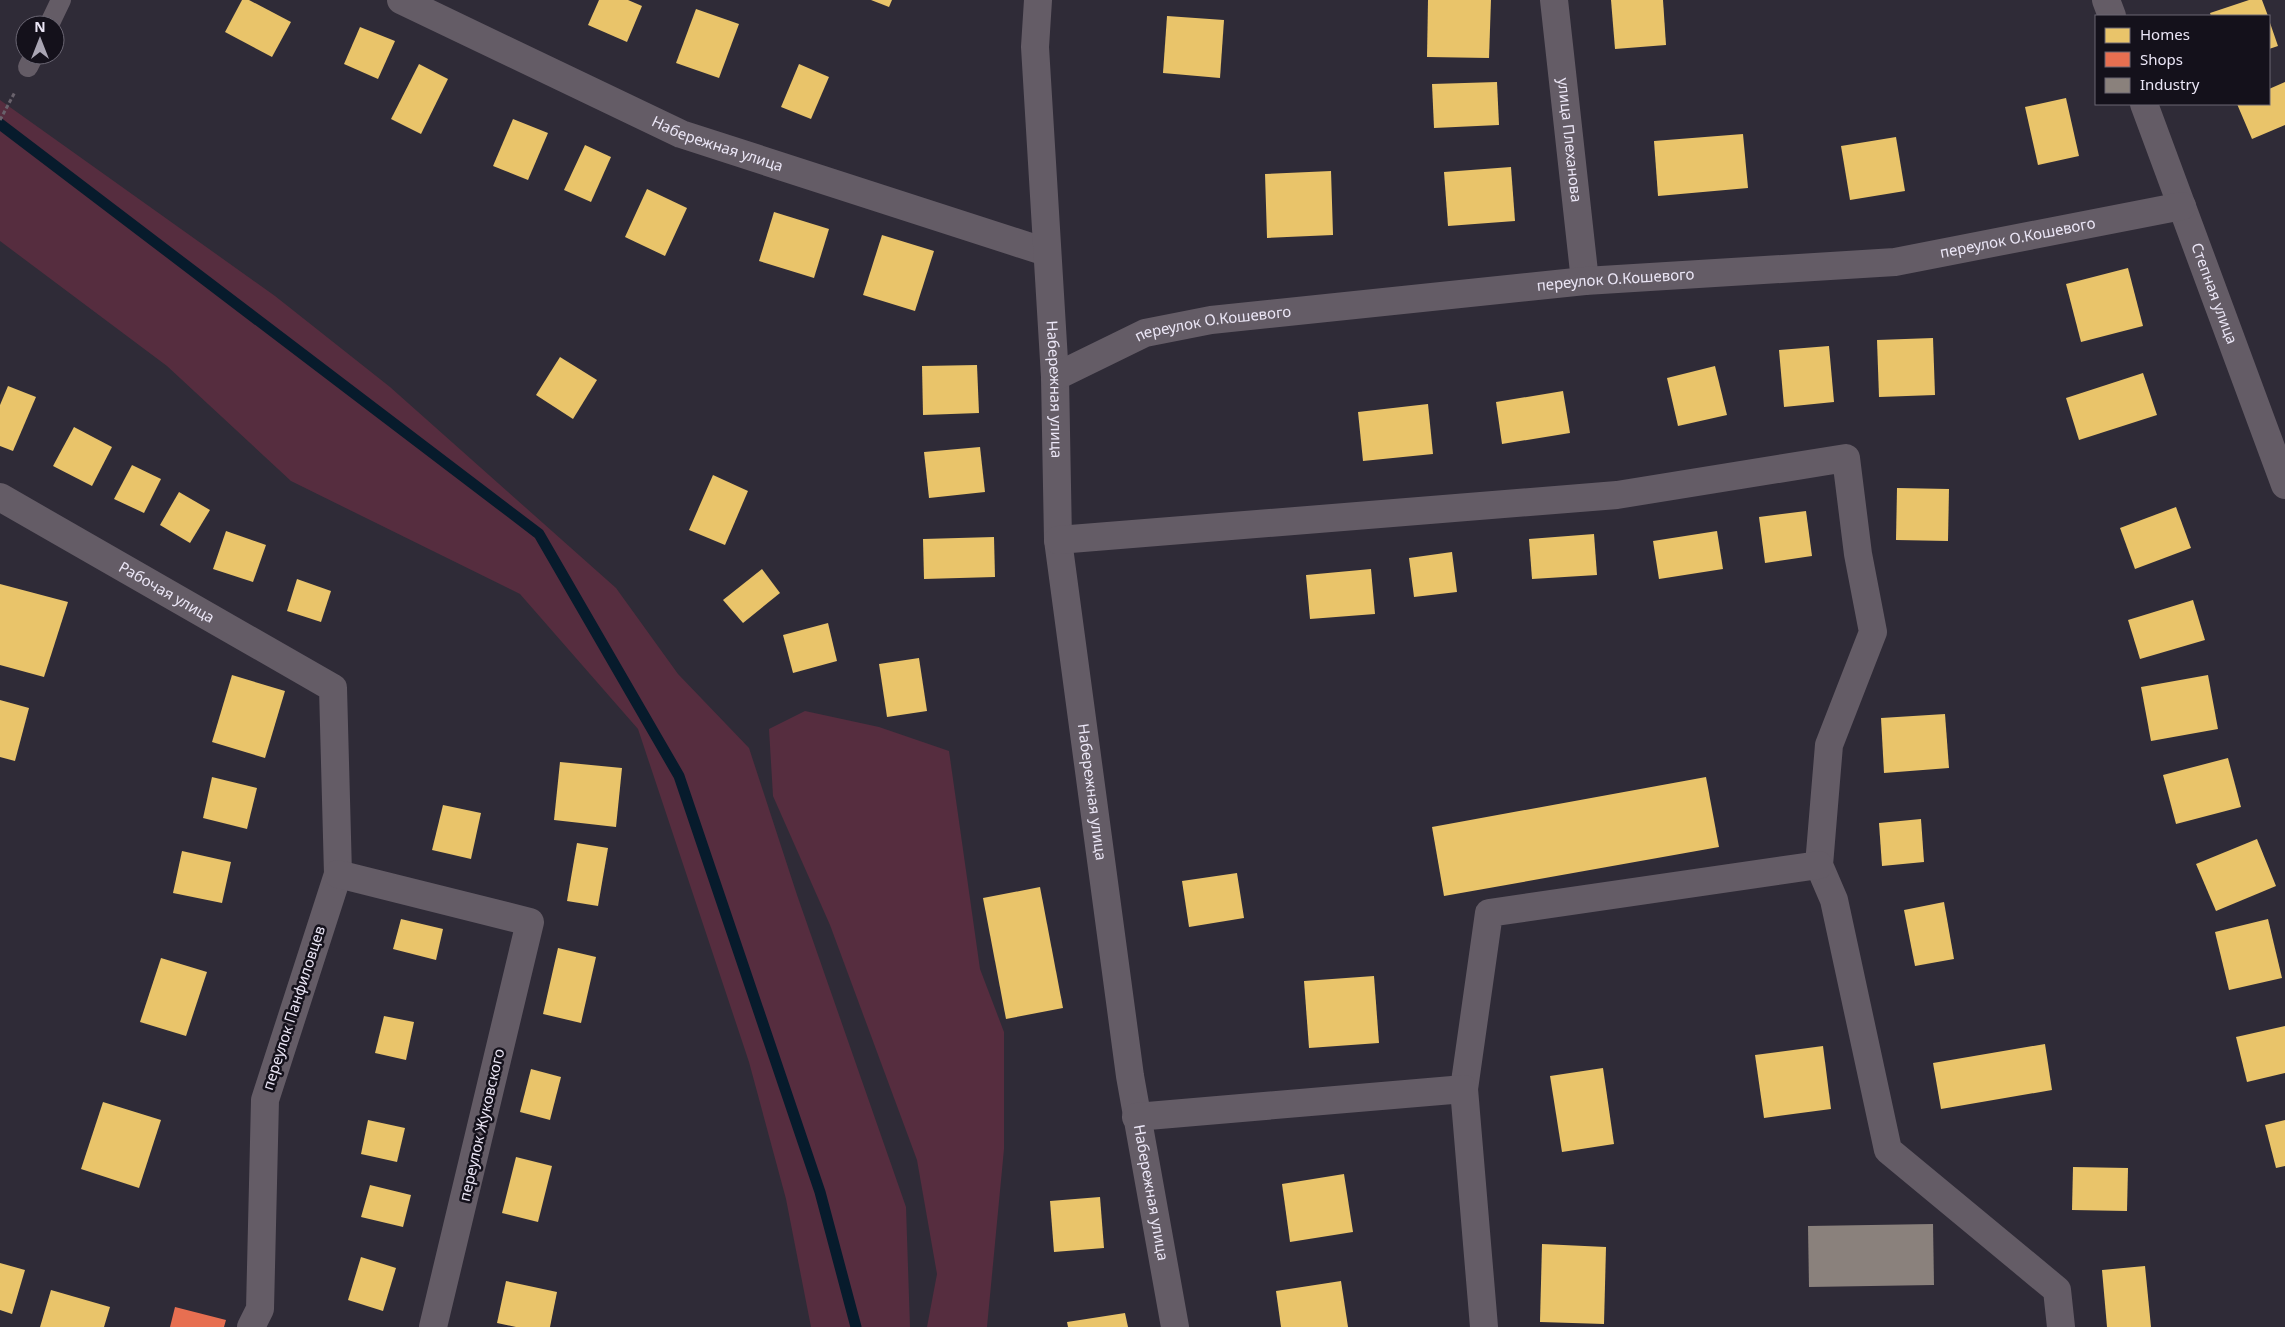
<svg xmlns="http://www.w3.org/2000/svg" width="2285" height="1327" font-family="'Noto Sans',sans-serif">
<rect width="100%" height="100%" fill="#2f2b37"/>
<g fill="#562d3f">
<path d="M 0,100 L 275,296 L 390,387 L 616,588 L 678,674 L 749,748 L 797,895 L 906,1207 L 910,1327 L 811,1327 L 786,1199 L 749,1062 L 638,729 L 520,594 L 291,481 L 167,366 L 0,241 Z"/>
<path d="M 805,711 L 879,727 L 949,751 L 980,969 L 1004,1032 L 1004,1149 L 987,1327 L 927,1327 L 937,1274 L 917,1160 L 830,925 L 773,796 L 769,729 Z"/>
</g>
<g fill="#e9c46a">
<path d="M 242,0 L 249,0 L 291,22 L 272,57 L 225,32 Z"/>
<path d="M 599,0 L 628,0 L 642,6 L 627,42 L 588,25 Z"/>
<path d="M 871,0 L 892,0 L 889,7 Z"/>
<path d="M 1428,0 L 1491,0 L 1489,58 L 1427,57 Z"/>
<path d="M 1611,0 L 1663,0 L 1666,45 L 1615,49 Z"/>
<path d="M 2249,0 L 2262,0 L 2268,16 L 2211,16 L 2210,13 Z"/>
<path d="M 696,9 L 739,24 L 719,78 L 676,63 Z"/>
<path d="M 1167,16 L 1224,20 L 1220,78 L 1163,73 Z"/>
<path d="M 2269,20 L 2278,46 L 2269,49 Z"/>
<path d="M 360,27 L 395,41 L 378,79 L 344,64 Z"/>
<path d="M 419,64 L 448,79 L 421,134 L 391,119 Z"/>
<path d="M 799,64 L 829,77 L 811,119 L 781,107 Z"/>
<path d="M 1497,82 L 1499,125 L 1434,128 L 1432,84 Z"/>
<path d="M 2285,82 L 2285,125 L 2252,139 L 2237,104 L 2269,104 L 2269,89 Z"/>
<path d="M 2066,98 L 2079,156 L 2038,165 L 2025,107 Z"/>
<path d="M 513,119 L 548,133 L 528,180 L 493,166 Z"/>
<path d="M 1743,134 L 1748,188 L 1658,196 L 1654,141 Z"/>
<path d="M 1896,137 L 1905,191 L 1850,200 L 1841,146 Z"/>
<path d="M 585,145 L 611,157 L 591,202 L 564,190 Z"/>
<path d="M 1511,167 L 1515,221 L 1448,226 L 1444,172 Z"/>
<path d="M 1331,171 L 1333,235 L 1267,238 L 1265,174 Z"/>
<path d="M 647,189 L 687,208 L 665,256 L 625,237 Z"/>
<path d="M 774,212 L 829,229 L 814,278 L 759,261 Z"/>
<path d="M 882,235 L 934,251 L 915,311 L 863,295 Z"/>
<path d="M 2128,268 L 2143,326 L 2081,342 L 2066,284 Z"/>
<path d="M 1933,338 L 1935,395 L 1879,397 L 1877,340 Z"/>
<path d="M 1829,346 L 1834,402 L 1784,407 L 1779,350 Z"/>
<path d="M 560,357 L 597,380 L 573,419 L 536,395 Z"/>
<path d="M 977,365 L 979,413 L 923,415 L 922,366 Z"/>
<path d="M 1715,366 L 1727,415 L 1678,426 L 1667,378 Z"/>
<path d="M 2143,373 L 2157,415 L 2079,440 L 2066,398 Z"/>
<path d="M 8,386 L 36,397 L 13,451 L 0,446 L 0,405 Z"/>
<path d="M 1563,391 L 1570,433 L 1502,444 L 1496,402 Z"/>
<path d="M 1428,404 L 1433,454 L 1363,461 L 1358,412 Z"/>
<path d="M 74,427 L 112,447 L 92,486 L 53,466 Z"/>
<path d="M 980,447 L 985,492 L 929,498 L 924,452 Z"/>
<path d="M 132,465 L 161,479 L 144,513 L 114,499 Z"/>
<path d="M 713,475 L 748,491 L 725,545 L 689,530 Z"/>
<path d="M 1897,488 L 1949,489 L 1948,541 L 1896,540 Z"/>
<path d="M 179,492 L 210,510 L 190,543 L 160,525 Z"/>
<path d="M 2176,507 L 2191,548 L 2135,569 L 2120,528 Z"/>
<path d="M 1806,511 L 1812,556 L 1765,563 L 1759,517 Z"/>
<path d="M 226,531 L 266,545 L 253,582 L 213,569 Z"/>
<path d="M 1717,531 L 1723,569 L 1659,579 L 1653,541 Z"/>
<path d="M 1594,534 L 1597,575 L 1532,579 L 1529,539 Z"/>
<path d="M 994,537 L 995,577 L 924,579 L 923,539 Z"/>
<path d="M 1452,552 L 1457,592 L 1414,597 L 1409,558 Z"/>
<path d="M 762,569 L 780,593 L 743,623 L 723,600 Z"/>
<path d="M 1371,569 L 1375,614 L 1310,619 L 1306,575 Z"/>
<path d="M 297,579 L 331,591 L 321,622 L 287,611 Z"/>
<path d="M 0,584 L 68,602 L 44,677 L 0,665 Z"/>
<path d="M 2193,600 L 2205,640 L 2140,659 L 2128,620 Z"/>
<path d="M 828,623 L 837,661 L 793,673 L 783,635 Z"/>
<path d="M 919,658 L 927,711 L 887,717 L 879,664 Z"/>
<path d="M 232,675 L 285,691 L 265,758 L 212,742 Z"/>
<path d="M 2208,675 L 2218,729 L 2151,741 L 2141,687 Z"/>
<path d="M 0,700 L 29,708 L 15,761 L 0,757 Z"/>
<path d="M 1945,714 L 1949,768 L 1884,773 L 1881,718 Z"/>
<path d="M 2228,758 L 2241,807 L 2176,824 L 2163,775 Z"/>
<path d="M 560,762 L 622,768 L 616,827 L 554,820 Z"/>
<path d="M 212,777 L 257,788 L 247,829 L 203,818 Z"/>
<path d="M 1706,777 L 1719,847 L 1444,896 L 1432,827 Z"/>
<path d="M 443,805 L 481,813 L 471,859 L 432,850 Z"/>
<path d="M 1921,819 L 1924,862 L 1882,866 L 1879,823 Z"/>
<path d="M 2257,839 L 2276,886 L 2216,911 L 2196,864 Z"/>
<path d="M 577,843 L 608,848 L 598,906 L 567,901 Z"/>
<path d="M 182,851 L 231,862 L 222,903 L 173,893 Z"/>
<path d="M 1237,873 L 1244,918 L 1189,927 L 1182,881 Z"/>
<path d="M 1040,887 L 1063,1008 L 1006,1019 L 983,898 Z"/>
<path d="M 1944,902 L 1954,959 L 1915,966 L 1904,910 Z"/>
<path d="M 401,919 L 443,929 L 436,960 L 393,949 Z"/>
<path d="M 2268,919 L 2282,978 L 2229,990 L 2215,932 Z"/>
<path d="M 558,948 L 596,957 L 581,1023 L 543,1014 Z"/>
<path d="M 161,958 L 207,972 L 186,1036 L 140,1022 Z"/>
<path d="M 1374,976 L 1379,1043 L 1309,1048 L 1304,981 Z"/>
<path d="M 384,1016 L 414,1022 L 406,1060 L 375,1053 Z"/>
<path d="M 2285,1026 L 2285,1073 L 2247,1082 L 2236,1037 Z"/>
<path d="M 2045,1044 L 2052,1090 L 1941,1109 L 1933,1063 Z"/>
<path d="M 1823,1046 L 1831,1109 L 1764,1118 L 1755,1055 Z"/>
<path d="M 1603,1068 L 1614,1144 L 1562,1152 L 1550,1076 Z"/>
<path d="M 531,1069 L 561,1077 L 550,1120 L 520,1112 Z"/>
<path d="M 103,1102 L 161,1120 L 139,1188 L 81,1169 Z"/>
<path d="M 368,1120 L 405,1128 L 397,1162 L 361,1154 Z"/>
<path d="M 2285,1120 L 2285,1166 L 2276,1168 L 2265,1125 Z"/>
<path d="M 516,1157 L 552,1166 L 538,1222 L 502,1213 Z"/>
<path d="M 2073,1167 L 2128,1168 L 2127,1211 L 2072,1210 Z"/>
<path d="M 1344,1174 L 1353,1232 L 1290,1242 L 1282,1184 Z"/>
<path d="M 370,1185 L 411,1195 L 403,1227 L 361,1217 Z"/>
<path d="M 1100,1197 L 1104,1248 L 1054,1252 L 1050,1201 Z"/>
<path d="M 1542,1244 L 1606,1247 L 1604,1324 L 1540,1322 Z"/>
<path d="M 361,1257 L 396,1268 L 383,1311 L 348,1300 Z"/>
<path d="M 0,1263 L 25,1270 L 12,1314 L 0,1310 Z"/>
<path d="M 2145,1266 L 2151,1327 L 2107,1327 L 2102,1270 Z"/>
<path d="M 506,1281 L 557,1292 L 550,1327 L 516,1327 L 497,1323 Z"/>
<path d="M 1341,1281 L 1348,1327 L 1281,1327 L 1276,1291 Z"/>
<path d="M 51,1290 L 110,1307 L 104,1327 L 40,1327 Z"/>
<path d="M 1125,1313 L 1128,1327 L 1068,1327 L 1067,1322 Z"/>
</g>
<path fill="#e76f51" d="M 175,1307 L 226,1320 L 224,1327 L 170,1327 Z"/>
<path fill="#8a817c" d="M 1933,1224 L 1934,1285 L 1809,1287 L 1808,1226 Z"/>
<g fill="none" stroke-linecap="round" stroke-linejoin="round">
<path stroke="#071b2c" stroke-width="11" d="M 0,124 L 539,534 L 679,776 L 820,1192 L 856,1327"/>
<path stroke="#69626c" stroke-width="3" stroke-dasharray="4 2.5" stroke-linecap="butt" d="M 0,120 L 15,92"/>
<g stroke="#645c66" stroke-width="20">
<path d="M 49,25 L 61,0"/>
<path d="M 28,67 L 34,55"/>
</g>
<g stroke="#645c66" stroke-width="28">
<path id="s1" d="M 401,0 L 681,134 L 1046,252"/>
<path id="s2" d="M 1038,0 L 1035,47 L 1055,377 L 1058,540 L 1130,1076 L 1175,1327"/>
<path id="s3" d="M 1554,0 L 1585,281"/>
<path d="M 2106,0 L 2112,16"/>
<path id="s4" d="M 2144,104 L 2285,485"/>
<path id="s5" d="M 1055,377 L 1145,333 L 1211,320 L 1585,281 L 1895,262 L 2182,206"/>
<path id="s6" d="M 0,497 L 333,688 L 338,874 L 265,1100 L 260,1309 L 251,1327"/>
<path d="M 1058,540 L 1617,495 L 1846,458 L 1858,554 L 1873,632 L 1829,745 L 1819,865 L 1834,900 L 1888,1150 L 2057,1290 L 2061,1327"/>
<path d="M 338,874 L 530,922 L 433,1327"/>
<path d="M 1464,1089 L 1489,913 L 1819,865"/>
<path d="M 1136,1117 L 1464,1089 L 1484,1327"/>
</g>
</g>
<g text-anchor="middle" stroke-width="5" stroke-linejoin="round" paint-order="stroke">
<g font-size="15" fill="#ebe6f6" stroke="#14111b">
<text dy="5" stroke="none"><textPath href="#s3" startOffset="141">улица Плеханова</textPath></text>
<text dy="5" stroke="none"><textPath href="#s1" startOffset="348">Набережная улица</textPath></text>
<text dy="5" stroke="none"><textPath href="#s5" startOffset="979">переулок О.Кошевого</textPath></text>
<text dy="5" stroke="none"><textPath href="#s5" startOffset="574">переулок О.Кошевого</textPath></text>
<text dy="5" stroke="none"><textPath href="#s4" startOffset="202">Степная улица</textPath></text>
<text dy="5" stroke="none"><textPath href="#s5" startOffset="169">переулок О.Кошевого</textPath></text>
<text dy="5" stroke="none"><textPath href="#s2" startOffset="390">Набережная улица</textPath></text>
<text dy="5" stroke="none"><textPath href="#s6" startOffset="192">Рабочая улица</textPath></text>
<text dy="5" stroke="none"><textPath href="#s2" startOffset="795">Набережная улица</textPath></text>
<text transform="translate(294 1008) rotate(-72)" y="5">переулок Панфиловцев</text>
<text transform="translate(482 1125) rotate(-77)" y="5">переулок Жуковского</text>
<text dy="5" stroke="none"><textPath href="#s2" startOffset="1200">Набережная улица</textPath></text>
</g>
</g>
<rect x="2095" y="15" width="175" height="90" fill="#14111b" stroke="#6a6673"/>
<rect x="2105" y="28" width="25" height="15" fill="#e9c46a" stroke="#6a6673"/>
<text x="2140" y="40" font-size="15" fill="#ebe6f6">Homes</text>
<rect x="2105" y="52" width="25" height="15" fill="#e76f51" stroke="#6a6673"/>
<text x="2140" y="65" font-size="15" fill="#ebe6f6">Shops</text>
<rect x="2105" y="78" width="25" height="15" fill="#8a817c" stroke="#6a6673"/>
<text x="2140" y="90" font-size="15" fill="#ebe6f6">Industry</text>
<g transform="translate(40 40)"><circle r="24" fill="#14111b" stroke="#6a6673"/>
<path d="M0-4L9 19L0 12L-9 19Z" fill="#a9a5b3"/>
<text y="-8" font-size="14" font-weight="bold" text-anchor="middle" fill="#ebe6f6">N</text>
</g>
</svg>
